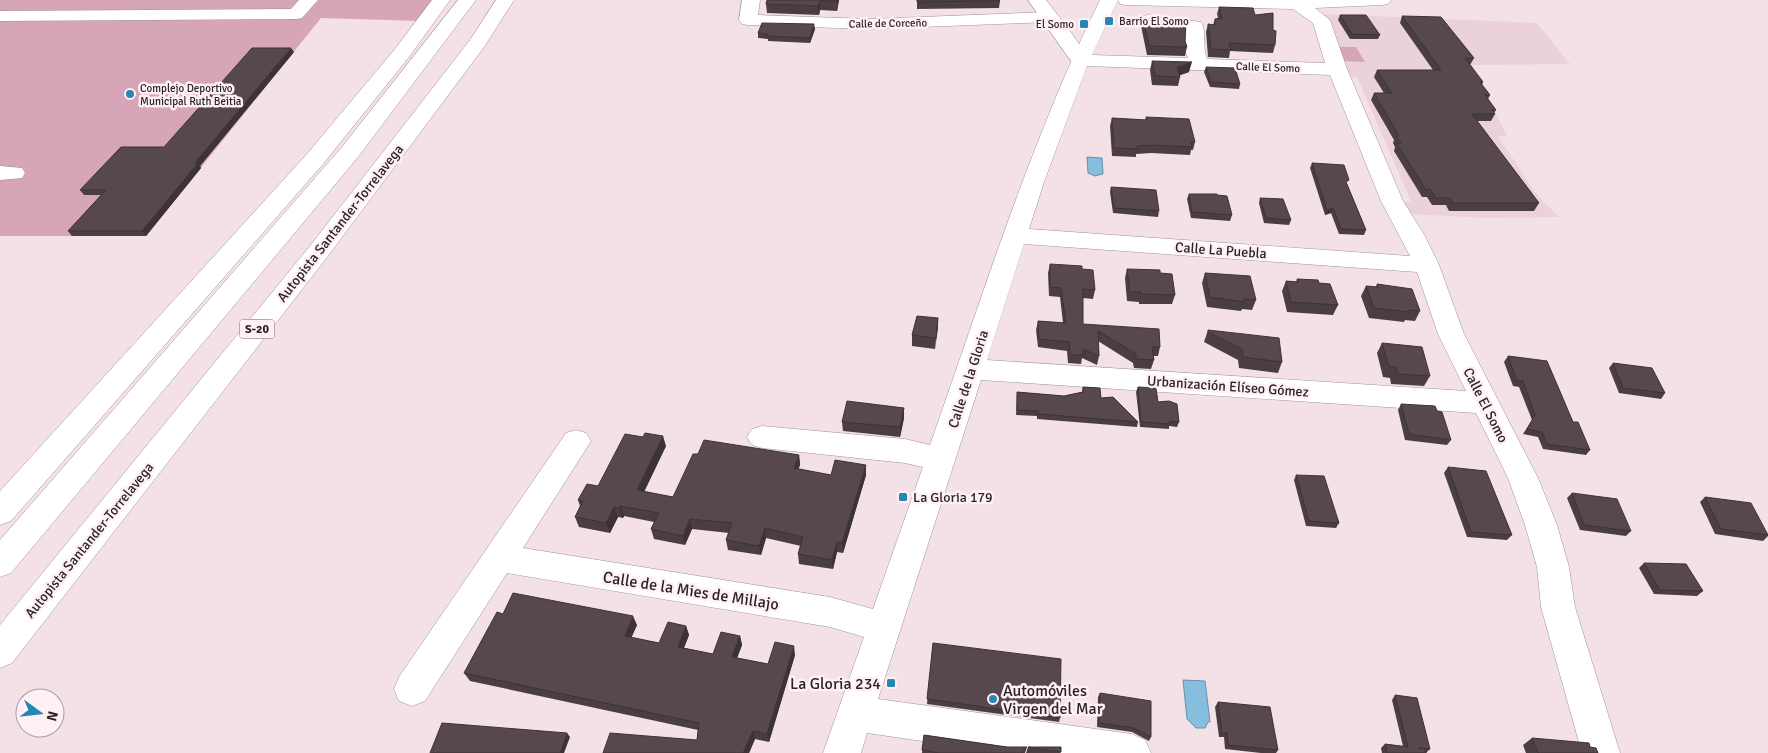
<svg xmlns="http://www.w3.org/2000/svg" width="1768" height="753" font-family="Signika,sans-serif">
<rect width="100%" height="100%" fill="#f3e1e7"/>
<path fill="#ebd1da" d="M 1323,14 L 1537,23 L 1570,64 L 1472,65 L 1507,136 L 1498,136 L 1536,194 L 1559,217 L 1486,218 L 1410,214 L 1403,202 L 1411,201 L 1357,77 L 1348,76 Z"/>
<g fill="#d6a6b8">
<path d="M 0,0 L 434,0 L 419,21 L 321,18 L 146,236 L 0,236 Z"/>
<path d="M 1336,47 L 1356,47 L 1365,62 L 1342,61 Z"/>
</g>
<g fill="#86bfdd" stroke="#6a90a6">
<path d="M 1087,157 L 1102,158 L 1103,174 L 1095,176 L 1088,173 Z"/>
<path d="M 1183,680 L 1205,681 L 1210,722 L 1208,722 L 1205,728 L 1196,728 L 1187,719 Z"/>
</g>
<g fill="none" stroke-linecap="round" stroke-linejoin="round">
<defs>
<g id="minor">
<path d="M 299,0 L 318,0 L 302,18 L 296,19 L 0,21 L 0,11 L 291,9 Z"/>
<path d="M 432,0 L 450,0 L 409,57 L 323,164 L 11,521 L 0,525 L 0,491 L 307,154 L 395,49 Z"/>
<path d="M 742,0 L 760,0 L 758,15 L 869,19 L 1049,12 L 1055,13 L 1058,17 L 1055,21 L 1049,22 L 869,29 L 748,25 L 742,24 L 739,20 Z"/>
<path d="M 1100,0 L 1391,0 L 1388,4 L 1382,5 L 1315,8 L 1330,20 L 1347,69 L 1403,201 L 1425,236 L 1439,265 L 1464,334 L 1538,478 L 1557,525 L 1569,567 L 1575,607 L 1620,753 L 1582,753 L 1541,607 L 1537,567 L 1525,525 L 1508,478 L 1476,413 L 981,380 L 878,699 L 1132,734 L 1145,740 L 1151,753 L 1005,753 L 867,733 L 861,753 L 823,753 L 864,637 L 830,627 L 507,573 L 425,701 L 412,706 L 399,701 L 394,689 L 399,677 L 566,433 L 576,430 L 586,433 L 591,441 L 523,548 L 830,597 L 873,609 L 923,467 L 905,463 L 762,448 L 752,445 L 747,437 L 752,429 L 762,426 L 905,439 L 930,445 C 983,295 1030,142 1100,0 ZM 1118,0 L 1120,4 L 1126,5 L 1293,9 L 1313,23 L 1325,63 L 1207,59 C 1202,47 1207,31 1201,22 L 1148,15 L 1142,16 L 1139,20 L 1142,24 L 1186,30 L 1185,50 L 1188,58 L 1092,55 ZM 1087,66 L 1330,75 L 1381,201 L 1410,256 L 1029,229 L 1044,182 ZM 1024,244 L 1417,272 L 1438,334 L 1466,391 L 987,360 Z"/>
<path d="M 0,166 L 22,168 L 25,173 L 22,178 L 0,180 Z"/>
</g>
<path id="major" d="M 1028,0 L 1046,0 L 1070,31 L 1090,60 L 1087,64 L 1080,66 L 1073,64 Z"/>
<g id="highway">
<path d="M 458,0 L 476,0 L 358,157 L 11,573 L 0,577 L 0,540 L 342,147 Z"/>
<path d="M 496,0 L 514,0 L 484,47 L 328,256 L 12,663 L 0,668 L 0,625 L 310,246 L 470,40 Z"/>
</g>
</defs>
<use href="#minor" stroke="#a19197" stroke-width="1"/>
<use href="#major" stroke="#a19197" stroke-width="1"/>
<use href="#highway" stroke="#a19197" stroke-width="1"/>
<use href="#minor" fill="#fff" fill-rule="evenodd"/>
<use href="#major" fill="#fff" fill-rule="evenodd"/>
<use href="#highway" fill="#fff" fill-rule="evenodd"/>
</g>
<g fill="#4b3e43">
<path d="M 839,0 L 837,11 L 820,10 L 819,15 L 767,13 L 766,4 Z"/>
<path d="M 917,0 L 1000,1 L 999,8 L 917,9 Z"/>
<path d="M 1219,7 L 1255,15 L 1273,30 L 1275,45 L 1273,53 L 1230,51 L 1229,58 L 1208,57 L 1206,32 L 1208,24 L 1213,25 L 1215,19 L 1218,18 L 1217,14 Z"/>
<path d="M 1340,15 L 1380,35 L 1378,39 L 1350,39 L 1338,20 Z"/>
<path d="M 1402,16 L 1474,58 L 1470,65 L 1483,82 L 1482,85 L 1490,95 L 1488,99 L 1496,110 L 1494,113 L 1495,114 L 1491,121 L 1477,121 L 1539,203 L 1534,211 L 1449,211 L 1446,205 L 1432,205 L 1427,197 L 1422,197 L 1394,151 L 1395,147 L 1393,143 L 1394,140 L 1371,100 L 1374,93 L 1384,93 L 1374,77 L 1377,70 L 1433,70 L 1400,23 Z"/>
<path d="M 1143,18 L 1185,41 L 1187,47 L 1185,56 L 1147,55 L 1141,26 Z"/>
<path d="M 815,29 L 810,43 L 768,41 L 768,39 L 758,38 L 758,33 Z"/>
<path d="M 294,52 L 200,166 L 201,168 L 146,236 L 72,236 L 68,231 L 101,195 L 84,195 L 80,190 L 164,147 Z"/>
<path d="M 1152,61 L 1189,72 L 1180,75 L 1180,77 L 1178,86 L 1152,85 L 1150,70 Z"/>
<path d="M 1206,67 L 1240,84 L 1239,89 L 1210,87 L 1204,72 Z"/>
<path d="M 1146,117 L 1195,142 L 1193,150 L 1191,150 L 1190,155 L 1151,153 L 1136,154 L 1136,157 L 1112,156 L 1110,126 L 1112,118 L 1145,120 Z"/>
<path d="M 1312,163 L 1347,184 L 1366,230 L 1364,235 L 1339,234 L 1331,213 L 1325,215 L 1310,168 Z"/>
<path d="M 1111,187 L 1159,211 L 1158,217 L 1113,213 L 1110,192 Z"/>
<path d="M 1189,194 L 1217,195 L 1232,215 L 1230,221 L 1191,218 L 1187,199 Z"/>
<path d="M 1260,198 L 1291,220 L 1289,225 L 1264,223 L 1259,203 Z"/>
<path d="M 1050,264 L 1082,269 L 1095,290 L 1093,299 L 1083,298 L 1083,324 L 1160,347 L 1158,356 L 1153,356 L 1154,360 L 1151,369 L 1134,368 L 1133,363 L 1098,341 L 1099,356 L 1097,365 L 1082,358 L 1081,364 L 1068,363 L 1067,351 L 1038,347 L 1036,330 L 1038,321 L 1063,323 L 1060,297 L 1049,296 L 1048,273 Z"/>
<path d="M 1127,269 L 1160,273 L 1175,295 L 1172,304 L 1139,304 L 1139,302 L 1127,301 L 1125,278 Z"/>
<path d="M 1205,273 L 1256,300 L 1252,310 L 1242,309 L 1241,311 L 1207,307 L 1202,283 Z"/>
<path d="M 1297,279 L 1319,283 L 1338,305 L 1333,315 L 1287,312 L 1282,291 L 1286,281 L 1296,282 Z"/>
<path d="M 1377,284 L 1420,311 L 1415,321 L 1405,320 L 1404,322 L 1369,318 L 1361,296 L 1366,286 L 1376,287 Z"/>
<path d="M 938,318 L 935,349 L 912,346 L 912,335 Z"/>
<path d="M 1208,330 L 1282,362 L 1278,373 L 1239,368 L 1238,360 L 1204,342 Z"/>
<path d="M 1382,343 L 1430,376 L 1424,386 L 1391,384 L 1390,378 L 1383,377 L 1377,353 Z"/>
<path d="M 1508,356 L 1573,422 L 1590,450 L 1586,455 L 1543,449 L 1538,437 L 1523,434 L 1532,420 L 1519,387 L 1513,386 L 1504,362 Z"/>
<path d="M 1613,363 L 1665,393 L 1661,399 L 1619,393 L 1609,368 Z"/>
<path d="M 1083,387 L 1138,422 L 1137,427 L 1037,419 L 1037,416 L 1016,415 L 1017,392 L 1064,396 L 1082,392 Z"/>
<path d="M 1138,387 L 1158,402 L 1179,422 L 1177,427 L 1169,426 L 1169,429 L 1140,427 L 1136,392 Z"/>
<path d="M 1401,404 L 1437,411 L 1451,440 L 1447,445 L 1405,440 L 1398,410 Z"/>
<path d="M 904,408 L 904,418 L 900,437 L 843,431 L 842,422 Z"/>
<path d="M 666,446 L 644,492 L 673,497 L 698,454 L 799,455 L 800,465 L 798,469 L 831,475 L 866,475 L 843,553 L 837,552 L 833,569 L 799,564 L 798,554 L 801,546 L 766,538 L 761,555 L 728,550 L 726,540 L 729,533 L 692,529 L 685,545 L 654,539 L 651,529 L 654,522 L 624,516 L 623,518 L 618,517 L 610,533 L 579,527 L 575,517 L 580,506 L 578,500 L 598,486 Z"/>
<path d="M 1448,467 L 1512,535 L 1507,540 L 1467,537 L 1444,473 Z"/>
<path d="M 1296,475 L 1339,523 L 1336,528 L 1306,526 L 1294,480 Z"/>
<path d="M 1572,493 L 1631,531 L 1626,536 L 1580,530 L 1567,498 Z"/>
<path d="M 1705,497 L 1768,534 L 1768,536 L 1763,541 L 1715,534 L 1700,502 Z"/>
<path d="M 1644,563 L 1703,591 L 1697,596 L 1654,594 L 1639,568 Z"/>
<path d="M 503,614 L 637,625 L 631,638 L 659,643 L 686,626 L 689,635 L 684,648 L 713,654 L 740,636 L 742,645 L 737,658 L 768,664 L 795,655 L 769,742 L 755,739 L 749,753 L 603,753 L 697,740 L 698,730 L 470,681 L 464,673 Z"/>
<path d="M 933,643 L 1060,718 L 1059,722 L 927,704 Z"/>
<path d="M 1100,693 L 1151,737 L 1149,741 L 1132,732 L 1097,727 L 1098,697 Z"/>
<path d="M 1395,695 L 1430,749 L 1426,753 L 1382,753 L 1381,748 L 1385,744 L 1403,746 L 1392,700 Z"/>
<path d="M 1218,702 L 1278,750 L 1276,753 L 1261,753 L 1225,749 L 1224,737 L 1219,737 L 1215,707 Z"/>
<path d="M 924,735 L 1007,747 L 1027,747 L 1025,753 L 922,753 Z"/>
<path d="M 1532,738 L 1590,747 L 1598,753 L 1526,753 L 1523,745 Z"/>
<path d="M 1028,747 L 1061,752 L 1060,753 L 1026,753 Z"/>
</g>
<g fill="#3d3237">
<path d="M 837,0 L 839,0 L 837,11 Z"/>
<path d="M 820,1 L 820,10 L 819,15 L 818,6 Z"/>
<path d="M 814,24 L 815,29 L 810,43 L 810,38 Z"/>
<path d="M 291,48 L 294,52 L 200,166 L 201,168 L 146,236 L 142,231 L 195,163 Z"/>
<path d="M 1192,62 L 1189,72 L 1175,77 L 1177,67 Z"/>
<path d="M 1333,208 L 1331,213 L 1325,215 L 1327,210 Z"/>
<path d="M 938,318 L 938,328 L 935,349 L 936,338 Z"/>
<path d="M 904,408 L 904,418 L 900,437 L 900,427 Z"/>
<path d="M 663,436 L 666,446 L 640,500 L 637,490 Z"/>
<path d="M 799,455 L 800,465 L 795,478 L 794,468 Z"/>
<path d="M 866,465 L 866,475 L 843,553 L 842,543 Z"/>
<path d="M 620,506 L 624,516 L 623,518 L 619,508 Z"/>
<path d="M 614,507 L 618,517 L 610,533 L 606,523 Z"/>
<path d="M 690,519 L 692,529 L 685,545 L 683,536 Z"/>
<path d="M 765,528 L 766,538 L 761,555 L 759,546 Z"/>
<path d="M 837,542 L 837,552 L 833,569 L 832,560 Z"/>
<path d="M 633,616 L 637,625 L 628,645 L 625,636 Z"/>
<path d="M 686,626 L 689,635 L 681,655 L 678,647 Z"/>
<path d="M 740,636 L 742,645 L 734,666 L 732,657 Z"/>
<path d="M 794,646 L 795,655 L 769,742 L 767,734 Z"/>
<path d="M 753,731 L 755,739 L 749,753 L 743,753 Z"/>
<path d="M 567,733 L 570,737 L 564,753 L 560,753 Z"/>
</g>
<g fill="#57484e" stroke="#3d3237">
<path d="M 767,0 L 837,0 L 837,1 L 820,1 L 818,6 L 766,4 Z"/>
<path d="M 917,0 L 999,0 L 1000,1 L 917,2 Z"/>
<path d="M 1219,7 L 1253,8 L 1255,15 L 1273,13 L 1273,30 L 1276,31 L 1275,45 L 1229,43 L 1231,50 L 1211,49 L 1208,24 L 1215,25 L 1215,19 L 1222,18 Z"/>
<path d="M 1340,15 L 1366,15 L 1380,35 L 1352,34 Z"/>
<path d="M 1402,16 L 1441,17 L 1474,58 L 1465,58 L 1483,82 L 1480,82 L 1490,95 L 1485,95 L 1496,110 L 1492,110 L 1495,114 L 1472,114 L 1539,203 L 1453,203 L 1450,198 L 1436,198 L 1430,189 L 1426,190 L 1397,144 L 1401,143 L 1396,136 L 1399,136 L 1374,93 L 1392,93 L 1377,70 L 1441,70 Z"/>
<path d="M 1143,18 L 1186,23 L 1185,41 L 1187,47 L 1149,46 Z"/>
<path d="M 762,23 L 814,24 L 810,38 L 767,36 L 768,34 L 758,33 Z"/>
<path d="M 252,48 L 291,48 L 195,163 L 198,163 L 142,231 L 68,231 L 106,190 L 80,190 L 121,147 L 164,147 Z"/>
<path d="M 1152,61 L 1192,62 L 1177,67 L 1180,77 L 1155,76 Z"/>
<path d="M 1206,67 L 1235,68 L 1240,84 L 1211,82 Z"/>
<path d="M 1146,117 L 1189,119 L 1195,142 L 1191,142 L 1192,147 L 1153,145 L 1137,146 L 1138,149 L 1114,148 L 1112,118 L 1147,120 Z"/>
<path d="M 1312,163 L 1344,165 L 1349,180 L 1346,182 L 1366,230 L 1341,229 L 1333,208 L 1327,210 Z"/>
<path d="M 1111,187 L 1156,190 L 1159,211 L 1114,208 Z"/>
<path d="M 1189,194 L 1217,194 L 1217,195 L 1227,196 L 1232,215 L 1192,212 Z"/>
<path d="M 1260,198 L 1283,199 L 1291,220 L 1266,218 Z"/>
<path d="M 1050,264 L 1082,266 L 1082,269 L 1093,270 L 1095,290 L 1083,289 L 1083,324 L 1159,329 L 1160,347 L 1152,347 L 1154,360 L 1136,359 L 1136,354 L 1098,331 L 1099,356 L 1083,349 L 1083,355 L 1070,355 L 1069,342 L 1039,339 L 1038,321 L 1066,323 L 1061,288 L 1050,287 Z"/>
<path d="M 1127,269 L 1160,270 L 1160,273 L 1172,274 L 1175,295 L 1141,294 L 1141,292 L 1130,292 Z"/>
<path d="M 1205,273 L 1250,276 L 1256,300 L 1244,299 L 1245,302 L 1210,297 Z"/>
<path d="M 1297,279 L 1318,280 L 1319,283 L 1330,284 L 1338,305 L 1291,302 L 1286,281 L 1298,282 Z"/>
<path d="M 1377,284 L 1412,289 L 1420,311 L 1409,310 L 1409,312 L 1374,308 L 1366,286 L 1378,287 Z"/>
<path d="M 917,316 L 938,318 L 936,338 L 912,335 Z"/>
<path d="M 1208,330 L 1279,338 L 1282,362 L 1243,357 L 1242,349 L 1208,332 Z"/>
<path d="M 1382,343 L 1422,347 L 1430,376 L 1397,374 L 1396,367 L 1389,367 Z"/>
<path d="M 1508,356 L 1547,361 L 1573,422 L 1578,422 L 1590,450 L 1547,444 L 1542,432 L 1527,429 L 1535,415 L 1523,381 L 1517,381 Z"/>
<path d="M 1613,363 L 1652,368 L 1665,393 L 1623,388 Z"/>
<path d="M 1083,387 L 1100,388 L 1101,398 L 1113,397 L 1138,422 L 1038,414 L 1038,411 L 1017,410 L 1017,392 L 1064,396 L 1083,392 Z"/>
<path d="M 1138,387 L 1156,388 L 1158,402 L 1169,401 L 1177,404 L 1179,422 L 1170,421 L 1170,424 L 1141,422 Z"/>
<path d="M 847,401 L 904,408 L 900,427 L 842,422 Z"/>
<path d="M 1401,404 L 1435,406 L 1437,411 L 1442,412 L 1451,440 L 1409,434 Z"/>
<path d="M 645,433 L 663,436 L 637,490 L 673,497 L 693,454 L 698,454 L 704,440 L 799,455 L 794,468 L 831,475 L 835,460 L 866,465 L 842,543 L 837,542 L 832,560 L 798,554 L 803,537 L 765,528 L 759,546 L 726,540 L 732,523 L 690,519 L 683,536 L 651,529 L 659,513 L 620,506 L 619,508 L 614,507 L 606,523 L 575,517 L 583,501 L 578,500 L 587,484 L 598,486 L 625,434 L 643,437 Z"/>
<path d="M 1448,467 L 1486,471 L 1512,535 L 1471,532 Z"/>
<path d="M 1296,475 L 1324,476 L 1339,523 L 1309,521 Z"/>
<path d="M 1572,493 L 1617,499 L 1631,531 L 1584,525 Z"/>
<path d="M 1705,497 L 1751,503 L 1768,535 L 1721,529 Z"/>
<path d="M 1644,563 L 1686,564 L 1703,591 L 1660,590 Z"/>
<path d="M 513,593 L 633,616 L 625,636 L 659,643 L 668,622 L 686,626 L 678,647 L 713,654 L 721,632 L 740,636 L 732,657 L 768,664 L 775,642 L 794,646 L 767,734 L 753,731 L 743,753 L 603,753 L 610,733 L 697,740 L 699,723 L 464,673 L 497,612 L 503,614 Z"/>
<path d="M 933,643 L 1061,659 L 1060,718 L 927,699 Z"/>
<path d="M 1100,693 L 1151,701 L 1151,737 L 1134,728 L 1099,723 Z"/>
<path d="M 1395,695 L 1417,698 L 1430,749 L 1419,748 L 1425,749 L 1426,753 L 1387,753 L 1385,744 L 1408,747 Z"/>
<path d="M 1218,702 L 1270,707 L 1278,750 L 1228,745 L 1227,733 L 1222,733 Z"/>
<path d="M 442,723 L 567,733 L 560,753 L 430,753 Z"/>
<path d="M 924,735 L 1007,747 L 1027,747 L 1022,753 L 939,753 L 922,750 Z"/>
<path d="M 1532,738 L 1589,743 L 1590,747 L 1596,748 L 1598,753 L 1538,753 Z"/>
<path d="M 1028,747 L 1061,747 L 1061,752 Z"/>
</g>
<g fill="#2688b2" stroke="#fef0f4" stroke-width="2">
<rect x="1104" y="16" width="10" height="10" rx="2.5"/>
<rect x="1079" y="19" width="10" height="10" rx="2.5"/>
<circle cx="130" cy="94" r="5"/>
<rect x="898" y="492" width="10" height="10" rx="2.5"/>
<rect x="886" y="678" width="10" height="10" rx="2.5"/>
<circle cx="993" cy="699" r="5"/>
</g>
<g text-anchor="middle" stroke-width="5" stroke-linejoin="round" paint-order="stroke">
<g font-size="11" fill="#2a2426" stroke="#fef0f4" text-anchor="start">
<text x="1119" y="25">Barrio El Somo</text>
<text x="1074" y="28" text-anchor="end">El Somo</text>
<text x="140" y="92">Complejo Deportivo<tspan x="140" dy="13">Municipal Ruth Beitia</tspan></text>
</g>
<g font-size="11" fill="#2a2426" stroke="#fef0f4">
<text transform="translate(888 23) rotate(-1)" y="4">Calle de Corceño</text>
<text transform="translate(1268 67) rotate(2)" y="4">Calle El Somo</text>
</g>
<rect fill="#fef0f4" stroke="#6a6164" stroke-width="1" x="239.5" y="319.5" width="35" height="19" rx="4"/>
<g font-size="12" font-weight="bold" fill="#2a2426">
<text x="257" y="333">S-20</text>
</g>
<g font-size="14" fill="#2a2426" stroke="#fef0f4">
<text transform="translate(340 223) rotate(-52)" y="5">Autopista Santander-Torrelavega</text>
<text transform="translate(1221 250) rotate(4)" y="5">Calle La Puebla</text>
<text transform="translate(968 379) rotate(-72)" y="5">Calle de la Gloria</text>
<text transform="translate(1228 386) rotate(4)" y="5">Urbanización Elíseo Gómez</text>
<text transform="translate(1486 405) rotate(63)" y="5">Calle El Somo</text>
<text transform="translate(89 540) rotate(-51)" y="5">Autopista Santander-Torrelavega</text>
</g>
<g font-size="14" fill="#2a2426" stroke="#fef0f4" text-anchor="start">
<text x="913" y="502">La Gloria 179</text>
</g>
<g font-size="16" fill="#2a2426" stroke="#fef0f4">
<text transform="translate(691 590) rotate(9)" y="6">Calle de la Mies de Millajo</text>
</g>
<g font-size="16" fill="#2a2426" stroke="#fef0f4" text-anchor="end">
<text x="881" y="689">La Gloria 234</text>
<text x="1003" y="696" text-anchor="start">Automóviles<tspan x="1003" dy="18">Virgen del Mar</tspan></text>
</g>
</g>
<g transform="translate(40 713) rotate(105)"><circle r="24" fill="#fef0f4" stroke="#a99ea2"/>
<path d="M0-4L9 19L0 12L-9 19Z" fill="#2688b2"/>
<text y="-8" font-size="14" font-weight="bold" text-anchor="middle" fill="#2a2426">N</text>
</g>
</svg>
